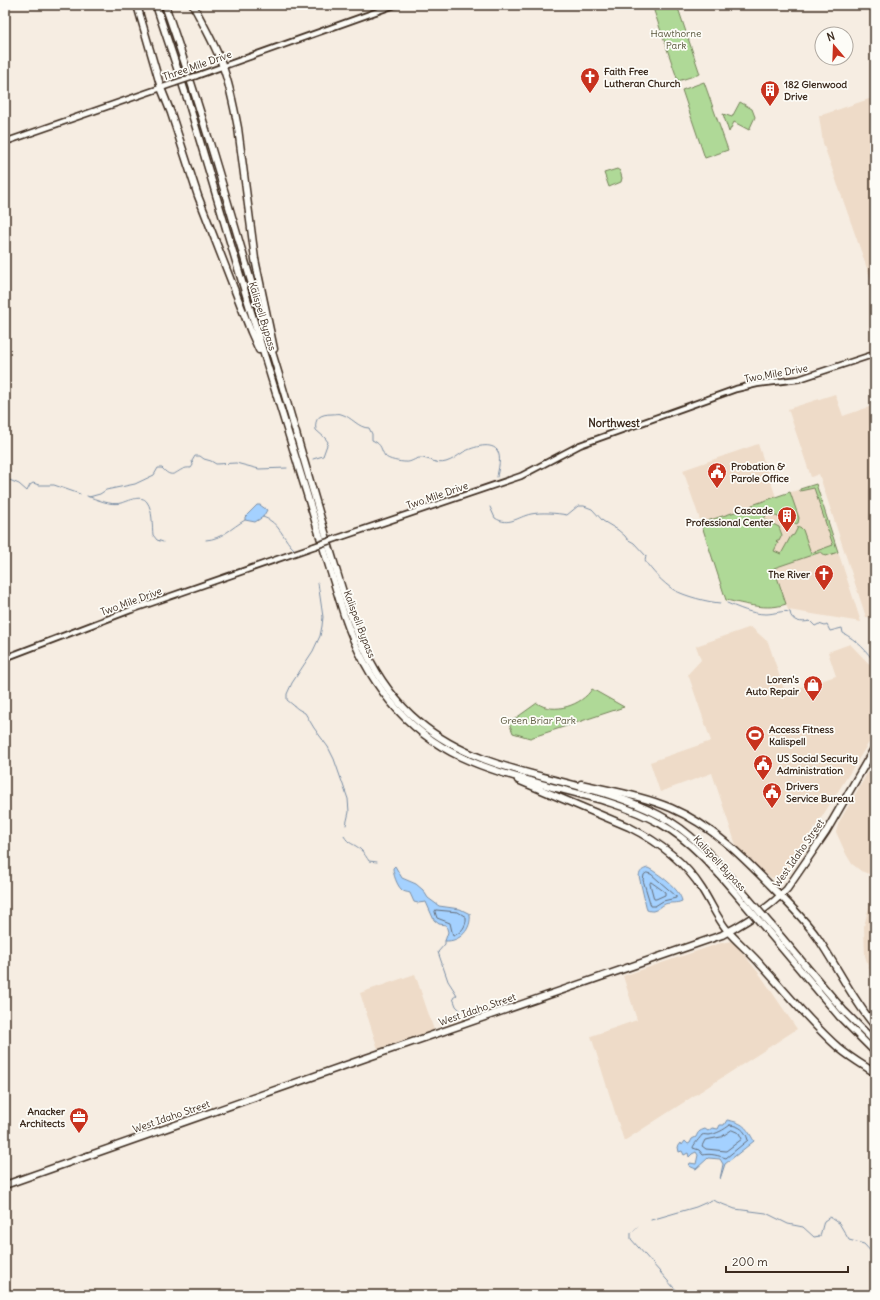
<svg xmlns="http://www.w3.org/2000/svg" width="880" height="1300" font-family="Delius,sans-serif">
<rect width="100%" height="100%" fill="#f6ede2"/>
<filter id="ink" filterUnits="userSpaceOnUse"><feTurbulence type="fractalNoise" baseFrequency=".025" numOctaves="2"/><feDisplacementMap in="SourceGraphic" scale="8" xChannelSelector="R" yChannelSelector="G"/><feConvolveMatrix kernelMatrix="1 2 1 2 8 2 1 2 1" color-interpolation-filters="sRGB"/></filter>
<g filter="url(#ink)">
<g fill="#eedbc8">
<path d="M 875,97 L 875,291 L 823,143 L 819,116 Z"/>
<path d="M 835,394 L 843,416 L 875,405 L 875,618 L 866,617 L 819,474 L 811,477 L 788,409 Z"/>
<path d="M 758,444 L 776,497 L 816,484 L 861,622 L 788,610 L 752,506 L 747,511 L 743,513 L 735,512 L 701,523 L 683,470 Z"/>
<path d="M 751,627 L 768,642 L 785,692 L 836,676 L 828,652 L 850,644 L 875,670 L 875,733 L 785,875 L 772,878 L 759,870 L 736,845 L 712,773 L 660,792 L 650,762 L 711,741 L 688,674 L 701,660 L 696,646 Z"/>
<path d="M 875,760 L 875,874 L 869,874 L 861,871 L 852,864 L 846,854 L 836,832 L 839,822 Z"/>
<path d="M 875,884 L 875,978 L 873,980 L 865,956 L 864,926 Z"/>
<path d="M 731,941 L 738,947 L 761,976 L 797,1029 L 624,1141 L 591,1036 L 637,1020 L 623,976 L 721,943 Z"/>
<path d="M 415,974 L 434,1030 L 378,1049 L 360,993 Z"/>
</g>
<g fill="#afd997" stroke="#75825a">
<path d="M 652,5 L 677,5 L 700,74 L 678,81 Z"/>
<path d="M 704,82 L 728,150 L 705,158 L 682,90 Z"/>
<path d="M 740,102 L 752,109 L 755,117 L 749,130 L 734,122 L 729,132 L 723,114 L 732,117 Z"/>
<path d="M 617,169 L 620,171 L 622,178 L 621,182 L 609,187 L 604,173 Z"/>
<path d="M 816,484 L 838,552 L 826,556 L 821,552 L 774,568 L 786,604 C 767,611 745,604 726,600 L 701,523 L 735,512 L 743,513 L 747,511 L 752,505 L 790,492 L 799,518 L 798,523 L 796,524 L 790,519 L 786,521 L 768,512 L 764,519 L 771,523 L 770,524 L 772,525 L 773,524 L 779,527 L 782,535 L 779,541 L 777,541 L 776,542 L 778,543 L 774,551 L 781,554 L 791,536 L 794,535 L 798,527 L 800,527 L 803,530 L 811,553 L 833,545 L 814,488 L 800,491 L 800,489 Z"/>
<path d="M 592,689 L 624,707 L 530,738 L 513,733 L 509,723 L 537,703 C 554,715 582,705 592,689 Z"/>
</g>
<g fill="#a4d1ff" stroke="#7a8ea5">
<path d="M 257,505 L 260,505 L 267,510 L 263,517 L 255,522 L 245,520 L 245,517 Z"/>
<path d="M 395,866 L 402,878 L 416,884 L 423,890 L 428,898 L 439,906 L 460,909 L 470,914 C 472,929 460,942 445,941 L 448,932 L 446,925 L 439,924 L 434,920 L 426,902 L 418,903 L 414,902 L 410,893 C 407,892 403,892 401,889 C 397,885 393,874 393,868 Z"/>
<path d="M 648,868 C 658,873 680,889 682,901 C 676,904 671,902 665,904 C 661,906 658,910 653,911 C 650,911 650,911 647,910 L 639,876 C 640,871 643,869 648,868 Z"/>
<path d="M 727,1120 C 744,1123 746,1127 754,1141 L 725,1164 L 720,1179 L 723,1164 L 720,1159 L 708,1158 L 696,1169 L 689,1166 L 690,1163 L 696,1164 L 698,1155 L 696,1152 L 692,1154 L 689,1157 L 688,1153 L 684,1155 L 682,1151 L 679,1152 L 678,1147 L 681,1143 L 682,1145 L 685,1141 L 688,1144 L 690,1143 L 692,1139 L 696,1137 C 698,1132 699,1131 705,1129 L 708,1131 L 712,1128 L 718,1129 L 720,1125 L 724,1125 Z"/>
</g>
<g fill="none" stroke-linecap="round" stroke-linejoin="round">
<g stroke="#656d78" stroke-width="1">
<path d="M 647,873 L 651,874 L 676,896 L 676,898 L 663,901 L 655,906 L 651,906 L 643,880 L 644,875 Z"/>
<path d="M 651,882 L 665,892 L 665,895 L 656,899 L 654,899 L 650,884 Z"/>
<path d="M 436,910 L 458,912 L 466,917 C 467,926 461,933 453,936 L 450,923 L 437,918 L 435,912 Z"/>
<path d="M 730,1125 C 740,1126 745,1130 748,1140 L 726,1158 C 719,1156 711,1153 703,1155 L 699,1150 L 693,1148 C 693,1145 700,1138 702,1135 C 704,1134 706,1135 709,1135 C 716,1134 724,1130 730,1125 Z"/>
<path d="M 732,1130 L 739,1133 L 742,1139 L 726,1151 L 706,1149 L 702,1146 L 705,1140 L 721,1137 Z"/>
</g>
<g stroke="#7a8ea5" stroke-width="1">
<path d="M 313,459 L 323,456 L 328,442 L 325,438 L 316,430 C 314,418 320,414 332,414 C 335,414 339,413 341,414 C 352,417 358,428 369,428 L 372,434 L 372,440 C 383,445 380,449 385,456 C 388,460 401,462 405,462 C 411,463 415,458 420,458 C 430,458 436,465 446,462 C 453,460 457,456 462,453 C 470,448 490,441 497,450 C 502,457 498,470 497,477"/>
<path d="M 5,472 L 7,479 L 19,484 L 27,491 L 30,485 L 33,483 L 39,485 L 54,485 L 80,494"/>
<path d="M 87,496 C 96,499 111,506 121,503 C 127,501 142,494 147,502 C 153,510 152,526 153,535 L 157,540 L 163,542"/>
<path d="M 89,497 L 100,494 L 106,490 L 135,484 L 154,475 L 158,468 L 162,468 C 175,483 177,466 191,468 L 193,465 L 192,461 L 195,456 L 200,456 L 204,459 L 211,461 L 216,464 L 236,463 L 259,469 L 287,468"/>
<path d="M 490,507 L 495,518 C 509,527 517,517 531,514 C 541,512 557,513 567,515 L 578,506 L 584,506 L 592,509 L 603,521 L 618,530 L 625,536 L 627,539 L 634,543 L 646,556 L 645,561 C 652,571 663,583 674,590 C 685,596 707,602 720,603"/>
<path d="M 263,517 C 280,522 283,540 295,550"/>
<path d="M 206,540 C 222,539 231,528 245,520"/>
<path d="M 318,583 L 323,617 L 322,626 L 320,636 L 313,651 L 292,683 L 287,694 L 287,700 L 298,709 L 305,713 L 314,728 L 328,747 L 334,759 L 348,799 L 349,812 L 346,825"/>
<path d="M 727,603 C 739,608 752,614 766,614 C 774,614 783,610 790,612 C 791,622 802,623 810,621 L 815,626 L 819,624 L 825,626 L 827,625 L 830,631 L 842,628 L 843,633 C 856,640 868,651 875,664"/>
<path d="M 344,836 C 349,845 354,843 361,850 C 364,853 367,858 369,861 L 377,862"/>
<path d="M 445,941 L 445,944 L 438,952 L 439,955 L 448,981 L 457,995 L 453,998 L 456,1006 L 461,1011"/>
<path d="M 651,1220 L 696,1207 L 712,1200 L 735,1209 L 766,1213 L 788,1224 L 803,1227 L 814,1237 L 820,1236 L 824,1221 L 830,1217 L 839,1223 L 849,1240 L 864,1244 L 875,1256"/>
<path d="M 639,1226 L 631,1233 L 631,1239 L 674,1288 L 683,1295"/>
</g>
<defs>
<g id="secondary">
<path d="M 196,76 L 395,5"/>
<path d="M 5,142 L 175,83"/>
<path d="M 338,538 L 521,476 L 580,445 L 736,389 L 757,384 L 799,379 L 875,354"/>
<path d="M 5,658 L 131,610 L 315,546"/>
</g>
<g id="highway">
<path d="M 137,5 L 161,88 L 171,113 L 198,196 L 251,332 L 259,350"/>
<path d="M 156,5 L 188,101 L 251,312 L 344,615 C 365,677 400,728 461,757 C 491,771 524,779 556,788 C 592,797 629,806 661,824 C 695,843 719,874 744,903"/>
<path d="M 165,5 C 209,130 243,258 282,385 C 298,439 313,492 329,546 C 349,611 364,676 419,722 C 487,780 583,775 659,815 C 696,834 721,867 747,897"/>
<path d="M 193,5 C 203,24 216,46 223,67 C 230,86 234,107 238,128 L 255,259 L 274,349"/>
<path d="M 518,780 L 629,827 C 657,841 685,862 702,889 C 711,903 717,918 727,930 C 737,942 751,953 761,965 C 787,993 811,1024 840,1049 C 851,1058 863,1065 875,1073"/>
<path d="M 581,784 C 611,791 643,796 671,808 C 713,826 744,858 775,890 C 790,905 805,920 817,937 C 837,966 852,999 875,1026"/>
<path d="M 771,925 L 843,1010 L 875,1042"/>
<path d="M 766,929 L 840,1017 L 875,1052"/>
<path d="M 5,1185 L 366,1058 L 722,935 C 745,923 769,908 787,889 L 826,832 L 875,747"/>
</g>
</defs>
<use href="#secondary" stroke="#3b2a1e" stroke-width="8"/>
<use href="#highway" stroke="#3b2a1e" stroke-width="9"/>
<use href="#secondary" stroke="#fdfcf7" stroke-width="4.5"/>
<use href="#highway" stroke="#fdfcf7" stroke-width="6"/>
<defs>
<g id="secondary-bridge">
<path d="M 175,83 L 196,76"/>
<path d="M 315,546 L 338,538"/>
</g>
<g id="highway-bridge">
<path d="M 747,897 L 771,925"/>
<path d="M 744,903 L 766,929"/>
</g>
</defs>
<use href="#secondary-bridge" stroke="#3b2a1e" stroke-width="8" stroke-linecap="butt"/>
<use href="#highway-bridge" stroke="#3b2a1e" stroke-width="9" stroke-linecap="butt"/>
<use href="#secondary-bridge" stroke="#fdfcf7" stroke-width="4.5"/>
<use href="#highway-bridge" stroke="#fdfcf7" stroke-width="6"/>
</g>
</g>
<defs>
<symbol id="church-pin" viewBox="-11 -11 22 30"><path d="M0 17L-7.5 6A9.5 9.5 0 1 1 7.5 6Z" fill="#c8321e" stroke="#fdfcf7"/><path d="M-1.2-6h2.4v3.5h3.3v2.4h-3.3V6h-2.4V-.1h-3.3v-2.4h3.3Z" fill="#fff"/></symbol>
<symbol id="building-pin" viewBox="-11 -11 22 30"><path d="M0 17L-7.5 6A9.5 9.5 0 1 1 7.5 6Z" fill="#c8321e" stroke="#fdfcf7"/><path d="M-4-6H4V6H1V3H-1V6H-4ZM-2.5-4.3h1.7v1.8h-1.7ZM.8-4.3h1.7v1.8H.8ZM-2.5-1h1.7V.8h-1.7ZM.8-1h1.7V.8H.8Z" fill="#fff"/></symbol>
<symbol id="civic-pin" viewBox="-11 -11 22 30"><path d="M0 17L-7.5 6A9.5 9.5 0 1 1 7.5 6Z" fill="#c8321e" stroke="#fdfcf7"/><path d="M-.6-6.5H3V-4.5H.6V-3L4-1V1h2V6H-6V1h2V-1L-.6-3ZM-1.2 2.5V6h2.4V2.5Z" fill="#fff"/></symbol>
<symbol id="shop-pin" viewBox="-11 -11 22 30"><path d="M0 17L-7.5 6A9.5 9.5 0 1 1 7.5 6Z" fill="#c8321e" stroke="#fdfcf7"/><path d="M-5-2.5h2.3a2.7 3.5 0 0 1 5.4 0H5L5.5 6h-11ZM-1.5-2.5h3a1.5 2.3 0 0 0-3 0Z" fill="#fff"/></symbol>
<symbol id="stadium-pin" viewBox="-11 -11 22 30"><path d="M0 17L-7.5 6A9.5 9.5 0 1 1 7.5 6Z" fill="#c8321e" stroke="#fdfcf7"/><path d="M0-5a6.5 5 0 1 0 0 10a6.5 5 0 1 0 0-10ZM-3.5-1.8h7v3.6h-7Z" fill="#fff"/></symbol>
<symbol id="office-pin" viewBox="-11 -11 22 30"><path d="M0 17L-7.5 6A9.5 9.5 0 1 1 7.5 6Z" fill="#c8321e" stroke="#fdfcf7"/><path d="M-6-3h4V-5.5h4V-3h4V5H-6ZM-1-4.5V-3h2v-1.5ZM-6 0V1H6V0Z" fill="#fff"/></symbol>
</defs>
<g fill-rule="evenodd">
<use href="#church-pin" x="579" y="66" width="22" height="30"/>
<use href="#building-pin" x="759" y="79" width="22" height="30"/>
<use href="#civic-pin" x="706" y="461" width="22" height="30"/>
<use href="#building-pin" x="776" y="505" width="22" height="30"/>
<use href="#church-pin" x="813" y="563" width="22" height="30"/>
<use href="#shop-pin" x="802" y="674" width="22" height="30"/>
<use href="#stadium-pin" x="744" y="724" width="22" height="30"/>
<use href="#civic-pin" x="752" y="753" width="22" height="30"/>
<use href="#civic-pin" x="761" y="781" width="22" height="30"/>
<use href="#office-pin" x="68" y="1106" width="22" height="30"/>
</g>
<g text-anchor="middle" stroke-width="3.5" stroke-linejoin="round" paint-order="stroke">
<g font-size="10" fill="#58563c" stroke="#fdfcf7">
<text x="676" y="37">Hawthorne<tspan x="676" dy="12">Park</tspan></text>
<text x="538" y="724">Green Briar Park</text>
</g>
<g font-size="10" fill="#3b2a1e" stroke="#fdfcf7">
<text transform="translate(197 65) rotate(-19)" y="4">Three Mile Drive</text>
<text transform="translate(263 316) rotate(73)" y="4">Kalispell Bypass</text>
<text transform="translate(776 373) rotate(-10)" y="4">Two Mile Drive</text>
<text transform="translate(437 495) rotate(-19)" y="4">Two Mile Drive</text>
<text transform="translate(131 601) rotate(-20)" y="4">Two Mile Drive</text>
<text transform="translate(360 624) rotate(69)" y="4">Kalispell Bypass</text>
<text transform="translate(798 853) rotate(-55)" y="4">West Idaho Street</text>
<text transform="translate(720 863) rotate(47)" y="4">Kalispell Bypass</text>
<text transform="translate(477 1009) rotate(-19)" y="4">West Idaho Street</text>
<text transform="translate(171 1116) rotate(-19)" y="4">West Idaho Street</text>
</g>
<g font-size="10" font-weight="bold" fill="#3b2a1e" stroke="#fdfcf7" text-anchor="start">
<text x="604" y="75">Faith Free<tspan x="604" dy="12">Lutheran Church</tspan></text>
<text x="784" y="88">182 Glenwood<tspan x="784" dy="12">Drive</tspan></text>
<text x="731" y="470">Probation &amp;<tspan x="731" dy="12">Parole Office</tspan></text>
<text x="773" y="514" text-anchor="end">Cascade<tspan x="773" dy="12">Professional Center</tspan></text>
<text x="810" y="578" text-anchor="end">The River</text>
<text x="799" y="683" text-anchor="end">Loren's<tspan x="799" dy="12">Auto Repair</tspan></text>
<text x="769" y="733">Access Fitness<tspan x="769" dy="12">Kalispell</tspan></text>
<text x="777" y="762">US Social Security<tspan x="777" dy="12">Administration</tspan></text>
<text x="786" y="790">Drivers<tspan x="786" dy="12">Service Bureau</tspan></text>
<text x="65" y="1115" text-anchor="end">Anacker<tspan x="65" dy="12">Architects</tspan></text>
</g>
<g font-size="11" font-weight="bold" fill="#3b2a1e" stroke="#fdfcf7">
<text x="614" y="427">Northwest</text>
</g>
</g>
<rect width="880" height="1300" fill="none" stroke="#fdfcf7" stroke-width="20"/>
<rect x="10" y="10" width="860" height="1280" fill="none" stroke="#3b2a1e" stroke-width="1.5" filter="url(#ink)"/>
<g transform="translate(834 46) rotate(341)"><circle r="19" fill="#fdfcf7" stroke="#afa8a0"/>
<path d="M0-3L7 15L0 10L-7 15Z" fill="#c8321e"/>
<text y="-6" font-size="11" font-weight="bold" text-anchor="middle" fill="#3b2a1e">N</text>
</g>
<path d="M726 1266v6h122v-6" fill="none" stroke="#3b2a1e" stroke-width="2"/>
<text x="732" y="1266" font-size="12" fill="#3b2a1e" stroke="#fdfcf7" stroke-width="3" paint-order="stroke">200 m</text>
</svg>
